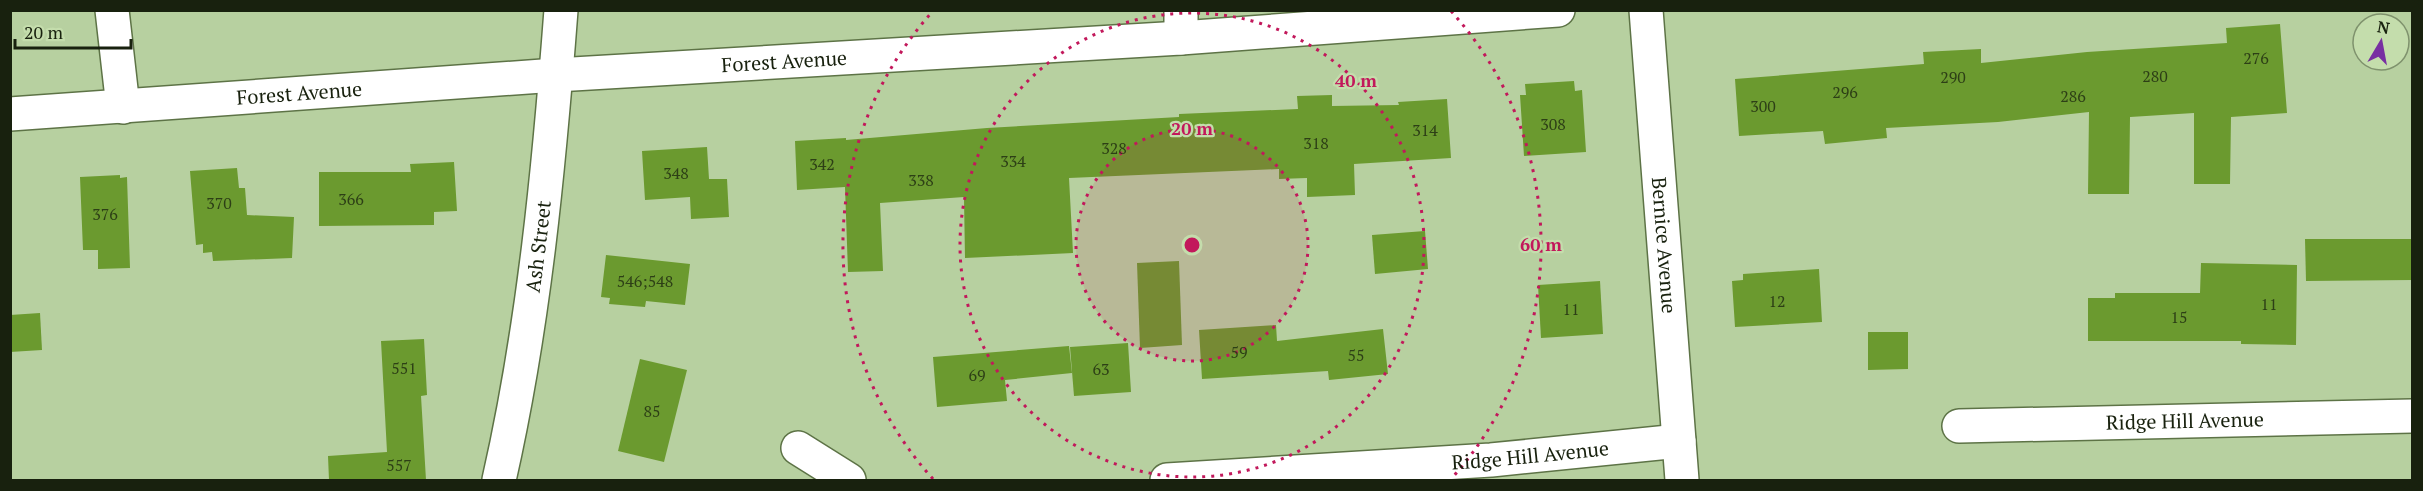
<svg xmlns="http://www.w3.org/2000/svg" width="2423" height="491" font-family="'PT Serif',serif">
<rect width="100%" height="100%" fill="#b7d0a0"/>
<g fill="#6b9a2f">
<path d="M 2280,24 L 2287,113 L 2231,117 L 2230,184 L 2194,184 L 2194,113 L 2130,117 L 2129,194 L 2088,194 L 2089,112 L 1998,122 L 1886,128 L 1887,138 L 1825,144 L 1823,131 L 1739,136 L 1735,79 L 1924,64 L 1923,52 L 1981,49 L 1981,63 L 2087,52 L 2227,43 L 2226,28 Z"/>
<path d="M 1574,81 L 1575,91 L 1582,90 L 1586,152 L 1524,156 L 1520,95 L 1526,95 L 1525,84 Z"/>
<path d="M 1332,95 L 1332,106 L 1399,105 L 1398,102 L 1447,99 L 1451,158 L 1354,164 L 1355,195 L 1307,197 L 1307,178 L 1279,179 L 1279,169 L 1069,178 L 1073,253 L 965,258 L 964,197 L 880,203 L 883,271 L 848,272 L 845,187 L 797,190 L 795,141 L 846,138 L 846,140 L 987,128 L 1179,117 L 1179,114 L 1298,109 L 1297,96 Z"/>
<path d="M 707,147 L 709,179 L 727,179 L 729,217 L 691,219 L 690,197 L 645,200 L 642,151 Z"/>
<path d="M 454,162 L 457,211 L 434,212 L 434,225 L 319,226 L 319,172 L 411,172 L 410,164 Z"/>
<path d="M 237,168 L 239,188 L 245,188 L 247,215 L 294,217 L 292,258 L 213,261 L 212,252 L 203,253 L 203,244 L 196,245 L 190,171 Z"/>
<path d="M 120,175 L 120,178 L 127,177 L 130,268 L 98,269 L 98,250 L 83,250 L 80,177 Z"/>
<path d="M 1425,231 L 1428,269 L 1375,274 L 1372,235 Z"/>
<path d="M 2305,239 L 2412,239 L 2412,280 L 2306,281 Z"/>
<path d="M 606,255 L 690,264 L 685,305 L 646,301 L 645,307 L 609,304 L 610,298 L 601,297 Z"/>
<path d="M 1179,261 L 1182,345 L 1140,348 L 1137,263 Z"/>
<path d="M 2201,263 L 2297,265 L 2296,345 L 2241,344 L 2241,341 L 2088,341 L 2088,298 L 2115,298 L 2115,293 L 2200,293 Z"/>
<path d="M 1819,269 L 1822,322 L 1735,327 L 1732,281 L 1743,280 L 1743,274 Z"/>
<path d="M 1600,281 L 1603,334 L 1541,338 L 1538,285 Z"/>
<path d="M 40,313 L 42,350 L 10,352 L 10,315 Z"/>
<path d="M 1276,325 L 1277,341 L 1383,329 L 1388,374 L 1329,380 L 1328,371 L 1202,379 L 1199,330 Z"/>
<path d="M 1868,332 L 1908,332 L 1908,369 L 1868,370 Z"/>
<path d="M 424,339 L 427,395 L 421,396 L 426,480 L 329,480 L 328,456 L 387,452 L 381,341 Z"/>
<path d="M 1128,343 L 1131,392 L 1074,396 L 1070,347 Z"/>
<path d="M 1069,346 L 1072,373 L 1005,380 L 1007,401 L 937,407 L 933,357 Z"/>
<path d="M 640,359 L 687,370 L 664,462 L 618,451 Z"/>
</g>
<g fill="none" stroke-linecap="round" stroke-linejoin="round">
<defs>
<g id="minor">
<path d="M 112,10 L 123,107"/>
<path id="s1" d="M 1646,10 L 1682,480"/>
<path d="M 1181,38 L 1181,10"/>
<path id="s2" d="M 1959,426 L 2412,416"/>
<path d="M 798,448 L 849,480"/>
<path id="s3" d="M 1167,480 L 1491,460 L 1679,441"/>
</g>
<g id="tertiary">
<path id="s4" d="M 10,114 L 556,75 L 1181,38 L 1558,10"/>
<path id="s5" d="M 499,480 C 534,326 549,168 561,10"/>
</g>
</defs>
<use href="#minor" stroke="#5d7346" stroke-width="36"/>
<use href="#tertiary" stroke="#5d7346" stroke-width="36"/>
<use href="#minor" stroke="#fff" stroke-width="33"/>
<use href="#tertiary" stroke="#fff" stroke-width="33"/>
</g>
<circle cx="1192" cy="245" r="116" fill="#c2185b" fill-opacity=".12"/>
<g fill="none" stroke="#c2185b" stroke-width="3" stroke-dasharray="3 6">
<circle cx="1192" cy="245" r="116"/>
<circle cx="1192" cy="245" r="232"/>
<path d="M933 479A349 349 0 0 1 933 11M1451 11A349 349 0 0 1 1451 479"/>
</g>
<g text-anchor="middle" stroke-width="4.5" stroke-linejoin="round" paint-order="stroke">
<g font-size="16" fill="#2d3f16">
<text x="2256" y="64">276</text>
<text x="2155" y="82">280</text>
<text x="1953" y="83">290</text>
<text x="1845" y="98">296</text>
<text x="2073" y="102">286</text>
<text x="1763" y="112">300</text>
<text x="1553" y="130">308</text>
<text x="1425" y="136">314</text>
<text x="1316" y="149">318</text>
<text x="1114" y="154">328</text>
<text x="1013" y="167">334</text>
<text x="822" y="170">342</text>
<text x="676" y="179">348</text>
<text x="921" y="186">338</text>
<text x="351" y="205">366</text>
<text x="219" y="209">370</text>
<text x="105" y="220">376</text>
<text x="645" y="287">546;548</text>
<text x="1777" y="307">12</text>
<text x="2269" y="310">11</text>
<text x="1571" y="315">11</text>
<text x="2179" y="323">15</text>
<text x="1239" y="358">59</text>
<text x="1356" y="361">55</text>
<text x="404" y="374">551</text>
<text x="1101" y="375">63</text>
<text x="977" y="381">69</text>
<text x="652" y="417">85</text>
<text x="399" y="471">557</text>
</g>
<g font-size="20" fill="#18210e" stroke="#c4ddac">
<text dy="7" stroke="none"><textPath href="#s4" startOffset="776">Forest Avenue</textPath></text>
<text dy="7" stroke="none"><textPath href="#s4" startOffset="290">Forest Avenue</textPath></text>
<text dy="7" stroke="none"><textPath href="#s1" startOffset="236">Bernice Avenue</textPath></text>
<text dy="7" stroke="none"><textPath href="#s5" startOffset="237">Ash Street</textPath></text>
<text dy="7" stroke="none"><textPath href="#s2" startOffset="226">Ridge Hill Avenue</textPath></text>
<text dy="7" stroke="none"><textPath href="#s3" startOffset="364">Ridge Hill Avenue</textPath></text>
</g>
</g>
<circle cx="1192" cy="245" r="9" fill="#c2185b" stroke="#c4ddac" stroke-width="3"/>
<g font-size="18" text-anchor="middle" font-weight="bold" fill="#c2185b" stroke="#c4ddac" stroke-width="4.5" stroke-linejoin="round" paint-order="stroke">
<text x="1356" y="87">40 m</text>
<text x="1192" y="135">20 m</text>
<text x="1541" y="251">60 m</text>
</g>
<rect width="2423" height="491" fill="none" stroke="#18210e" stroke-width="24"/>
<g transform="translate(2381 42) rotate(10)"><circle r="28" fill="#c4ddac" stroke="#7f926d" stroke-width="1.5"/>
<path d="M0-4.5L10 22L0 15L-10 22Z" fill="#782fa2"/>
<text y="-9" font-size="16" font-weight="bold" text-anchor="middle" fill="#18210e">N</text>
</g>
<path d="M15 39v9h116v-9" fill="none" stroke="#18210e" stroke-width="3"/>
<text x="24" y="39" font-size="18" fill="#18210e" stroke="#c4ddac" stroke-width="4.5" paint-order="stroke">20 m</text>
</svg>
